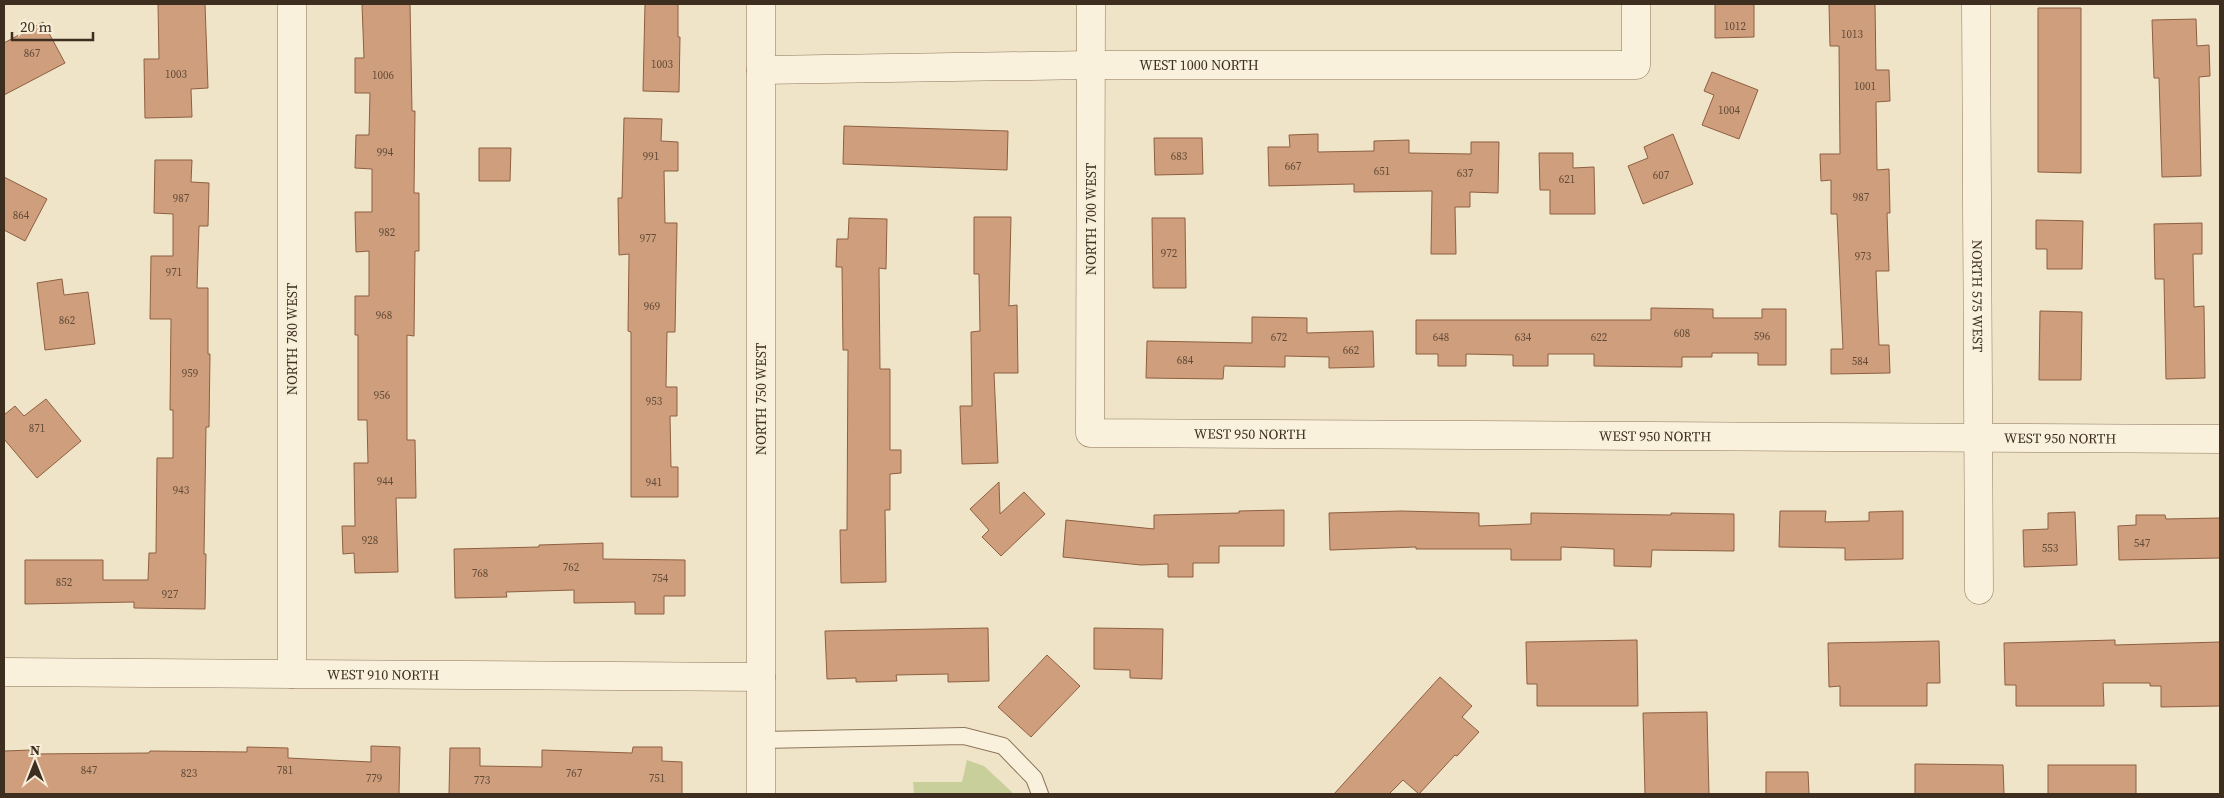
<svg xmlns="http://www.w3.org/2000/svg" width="2224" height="798" font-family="'Source Serif 4',serif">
<rect width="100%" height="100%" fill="#f0e4c8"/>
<path fill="#c9cf9b" d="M 967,760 L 984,766 L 1014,794 L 914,794 L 913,782 L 962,782 Z"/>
<g fill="#cf9f7d" stroke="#8d5f41">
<path d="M 158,4 L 205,4 L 208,88 L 191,89 L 192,117 L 145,118 L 144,59 L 159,59 Z"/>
<path d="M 362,4 L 410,4 L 412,111 L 415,111 L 414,193 L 419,193 L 419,251 L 415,251 L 414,336 L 407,335 L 407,440 L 415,440 L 416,498 L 396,498 L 398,572 L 355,573 L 354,553 L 343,554 L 342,526 L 355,526 L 354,463 L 368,463 L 367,420 L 358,420 L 358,335 L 355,335 L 355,296 L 369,296 L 369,251 L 356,252 L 355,212 L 372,212 L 372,169 L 355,168 L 356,135 L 369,135 L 370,93 L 355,93 L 355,58 L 364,58 Z"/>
<path d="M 645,4 L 678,4 L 678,37 L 680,37 L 679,92 L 643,91 Z"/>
<path d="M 1715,4 L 1754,4 L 1754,37 L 1715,38 Z"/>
<path d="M 1829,4 L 1875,4 L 1876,70 L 1889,70 L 1890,101 L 1876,102 L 1877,170 L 1889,169 L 1890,213 L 1887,213 L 1889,271 L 1876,271 L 1879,345 L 1889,345 L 1890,373 L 1831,374 L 1831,349 L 1843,349 L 1837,214 L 1831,214 L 1831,180 L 1821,181 L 1820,154 L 1840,154 L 1839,46 L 1830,46 Z"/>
<path d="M 2038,8 L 2081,8 L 2081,173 L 2038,172 Z"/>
<path d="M 2196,19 L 2197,46 L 2209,45 L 2210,76 L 2199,77 L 2201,176 L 2162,177 L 2159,78 L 2154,78 L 2152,20 Z"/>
<path d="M 43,22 L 65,63 L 4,95 L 4,43 Z"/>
<path d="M 1712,72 L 1758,90 L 1739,139 L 1702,125 L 1714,95 L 1704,91 Z"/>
<path d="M 624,118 L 662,119 L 661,141 L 678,142 L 678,171 L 664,171 L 665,223 L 677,223 L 675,332 L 667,332 L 666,387 L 677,387 L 677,416 L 670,416 L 671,467 L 678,467 L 678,497 L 631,497 L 631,332 L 628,331 L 629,254 L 619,255 L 618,198 L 622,198 Z"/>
<path d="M 844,126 L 1008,131 L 1007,170 L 843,164 Z"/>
<path d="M 1318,134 L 1318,152 L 1374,151 L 1374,141 L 1409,140 L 1409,153 L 1471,154 L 1471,142 L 1499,142 L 1498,193 L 1470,192 L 1470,207 L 1455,207 L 1456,254 L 1431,254 L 1432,191 L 1354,192 L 1354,184 L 1269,186 L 1268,147 L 1290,147 L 1289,135 Z"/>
<path d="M 1673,134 L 1693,184 L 1643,204 L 1628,166 L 1648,158 L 1644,147 Z"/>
<path d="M 1154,138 L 1202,138 L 1203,174 L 1155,175 Z"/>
<path d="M 479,148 L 511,148 L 510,181 L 479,181 Z"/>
<path d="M 1539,153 L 1573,153 L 1573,168 L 1594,167 L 1595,214 L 1550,214 L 1550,190 L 1540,190 Z"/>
<path d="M 155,160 L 192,160 L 191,182 L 209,183 L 208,226 L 199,226 L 197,288 L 208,288 L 208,354 L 210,354 L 209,427 L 206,427 L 204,554 L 206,554 L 205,609 L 134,608 L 134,602 L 25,604 L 25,560 L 103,560 L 103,580 L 148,580 L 149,553 L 156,553 L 157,458 L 173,458 L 173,410 L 170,410 L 171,319 L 150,319 L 151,256 L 173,256 L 173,214 L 154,213 Z"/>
<path d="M 4,177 L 47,199 L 25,241 L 4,230 Z"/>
<path d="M 974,217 L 1011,217 L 1009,306 L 1017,305 L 1018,373 L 994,373 L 998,463 L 962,464 L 960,406 L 972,406 L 971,332 L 980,331 L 979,274 L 974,274 Z"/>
<path d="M 849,218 L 887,219 L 886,269 L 879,268 L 880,369 L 890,369 L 890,450 L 901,450 L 901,473 L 890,474 L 890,510 L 885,510 L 886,582 L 841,583 L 840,530 L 847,530 L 848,350 L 843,350 L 842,267 L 836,267 L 837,239 L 848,239 Z"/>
<path d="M 1152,218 L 1185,218 L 1186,288 L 1153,288 Z"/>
<path d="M 2036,220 L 2083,221 L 2082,269 L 2047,269 L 2047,249 L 2036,249 Z"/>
<path d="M 2202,223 L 2202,254 L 2193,254 L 2194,307 L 2204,306 L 2205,378 L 2166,379 L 2164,279 L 2155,279 L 2154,224 Z"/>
<path d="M 62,279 L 64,295 L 88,292 L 95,344 L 45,350 L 37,283 Z"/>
<path d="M 1651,308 L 1713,309 L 1713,318 L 1762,318 L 1762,309 L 1786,309 L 1786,365 L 1758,365 L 1758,353 L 1712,353 L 1712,357 L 1682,357 L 1682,367 L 1594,366 L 1594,354 L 1548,354 L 1548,366 L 1513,366 L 1513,355 L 1466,354 L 1466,366 L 1438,366 L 1438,354 L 1416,354 L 1416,320 L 1651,320 Z"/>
<path d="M 2040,311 L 2082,312 L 2081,380 L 2039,380 Z"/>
<path d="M 1252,317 L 1307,318 L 1307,333 L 1373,331 L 1374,367 L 1329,368 L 1329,357 L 1285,356 L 1285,367 L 1224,366 L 1223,379 L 1146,378 L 1147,341 L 1252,343 Z"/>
<path d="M 46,399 L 81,441 L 37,478 L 4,439 L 4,415 L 15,406 L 24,416 Z"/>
<path d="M 999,482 L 1000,514 L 1024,492 L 1045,514 L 1001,556 L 982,537 L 989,530 L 970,509 Z"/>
<path d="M 1284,510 L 1284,546 L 1219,546 L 1219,563 L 1193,563 L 1193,577 L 1168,577 L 1168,564 L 1141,565 L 1063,557 L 1066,520 L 1154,529 L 1154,515 L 1239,513 L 1239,511 Z"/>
<path d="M 1401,511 L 1479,513 L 1479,526 L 1531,524 L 1531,513 L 1671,515 L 1671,513 L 1734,514 L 1734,551 L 1652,550 L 1651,567 L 1614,566 L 1614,549 L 1561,547 L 1561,560 L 1511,560 L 1511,549 L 1416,549 L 1416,547 L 1330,550 L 1329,513 Z"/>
<path d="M 1780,511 L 1826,511 L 1825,522 L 1869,521 L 1869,512 L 1903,511 L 1903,559 L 1845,560 L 1845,548 L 1779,547 Z"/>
<path d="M 2075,512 L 2077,565 L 2024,567 L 2023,530 L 2048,529 L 2048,513 Z"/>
<path d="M 2136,515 L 2165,515 L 2166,519 L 2220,518 L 2220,558 L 2119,560 L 2118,526 L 2136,525 Z"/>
<path d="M 603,543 L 603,559 L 685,560 L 685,596 L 664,596 L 664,614 L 635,614 L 635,602 L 574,603 L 574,590 L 506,592 L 507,597 L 455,598 L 454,549 L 539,547 L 539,545 Z"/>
<path d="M 988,628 L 989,681 L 948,682 L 948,674 L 896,675 L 897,681 L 856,682 L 856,678 L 827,679 L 825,631 Z"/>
<path d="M 1094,628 L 1163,629 L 1162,679 L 1130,678 L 1130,670 L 1094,669 Z"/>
<path d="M 1637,640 L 1638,706 L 1537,706 L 1537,684 L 1527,684 L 1526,642 Z"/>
<path d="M 2115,640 L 2115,645 L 2220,642 L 2220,706 L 2161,707 L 2161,686 L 2150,686 L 2150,683 L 2103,683 L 2104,706 L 2016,706 L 2016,685 L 2005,685 L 2004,643 Z"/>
<path d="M 1939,641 L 1940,683 L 1927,683 L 1927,706 L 1840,706 L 1840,686 L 1829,687 L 1828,643 Z"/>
<path d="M 1047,655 L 1080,686 L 1031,737 L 998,707 Z"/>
<path d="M 1440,677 L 1472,706 L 1462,717 L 1479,732 L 1457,756 L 1455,755 L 1419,794 L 1403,780 L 1389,794 L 1334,794 Z"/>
<path d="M 1707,712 L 1709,794 L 1645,794 L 1643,713 Z"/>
<path d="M 371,746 L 400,747 L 399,794 L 4,794 L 4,751 L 32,750 L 32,754 L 149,753 L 150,751 L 247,752 L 247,747 L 288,748 L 288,758 L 371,762 Z"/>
<path d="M 633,747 L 662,747 L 662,761 L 682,762 L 682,794 L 449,794 L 450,748 L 480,748 L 480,766 L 542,767 L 542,750 L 632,753 Z"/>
<path d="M 1915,764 L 2003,765 L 2004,794 L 1915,794 Z"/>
<rect x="2048" y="765" width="88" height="29"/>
<path d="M 1766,772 L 1808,772 L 1809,794 L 1766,794 Z"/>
</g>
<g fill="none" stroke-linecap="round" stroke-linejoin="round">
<defs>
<path id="lane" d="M 760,740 L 964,736 L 1003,746 L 1034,778 L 1040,794"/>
<g id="street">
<path d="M 292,4 L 292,674"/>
<path id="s1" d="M 1091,4 L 1090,433 L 2220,439"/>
<path id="s2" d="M 1976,4 L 1979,590"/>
<path id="s3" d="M 761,70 L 1091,65 L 1636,65 L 1636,4"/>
<path id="s4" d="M 4,672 L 761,677"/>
<path d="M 761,794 L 761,4"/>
</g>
</defs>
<use href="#lane" stroke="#8d765c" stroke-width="18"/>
<use href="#street" stroke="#8d765c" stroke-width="29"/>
<use href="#lane" stroke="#faf1dc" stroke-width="16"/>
<use href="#street" stroke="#faf1dc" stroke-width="28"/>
</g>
<g text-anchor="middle" stroke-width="4.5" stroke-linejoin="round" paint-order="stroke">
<g font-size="11" fill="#624a37">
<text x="1735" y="30">1012</text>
<text x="1852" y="38">1013</text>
<text x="32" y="57">867</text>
<text x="662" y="68">1003</text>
<text x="176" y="78">1003</text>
<text x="383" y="79">1006</text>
<text x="1865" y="90">1001</text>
<text x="1729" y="114">1004</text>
<text x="385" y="156">994</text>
<text x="651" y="160">991</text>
<text x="1179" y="160">683</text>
<text x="1293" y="170">667</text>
<text x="1382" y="175">651</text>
<text x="1465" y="177">637</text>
<text x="1661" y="179">607</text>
<text x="1567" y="183">621</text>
<text x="1861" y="201">987</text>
<text x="181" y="202">987</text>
<text x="21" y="219">864</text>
<text x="387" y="236">982</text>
<text x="648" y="242">977</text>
<text x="1169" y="257">972</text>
<text x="1863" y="260">973</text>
<text x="174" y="276">971</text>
<text x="652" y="310">969</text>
<text x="384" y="319">968</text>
<text x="67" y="324">862</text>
<text x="1682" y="337">608</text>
<text x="1762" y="340">596</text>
<text x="1279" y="341">672</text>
<text x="1441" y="341">648</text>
<text x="1523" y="341">634</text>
<text x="1599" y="341">622</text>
<text x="1351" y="354">662</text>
<text x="1185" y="364">684</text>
<text x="1860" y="365">584</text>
<text x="190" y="377">959</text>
<text x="382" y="399">956</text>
<text x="654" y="405">953</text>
<text x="37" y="432">871</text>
<text x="385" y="485">944</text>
<text x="654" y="486">941</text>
<text x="181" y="494">943</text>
<text x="370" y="544">928</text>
<text x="2142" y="547">547</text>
<text x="2050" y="552">553</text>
<text x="571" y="571">762</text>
<text x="480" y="577">768</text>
<text x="660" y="582">754</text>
<text x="64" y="586">852</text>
<text x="170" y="598">927</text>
<text x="89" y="774">847</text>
<text x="285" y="774">781</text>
<text x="189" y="777">823</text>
<text x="574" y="777">767</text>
<text x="374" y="782">779</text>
<text x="657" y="782">751</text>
<text x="482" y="784">773</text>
</g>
<g font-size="14" fill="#3d2e20" stroke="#f7eed8">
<text dy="5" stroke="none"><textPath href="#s3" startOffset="438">WEST 1000 NORTH</textPath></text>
<text transform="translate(1091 219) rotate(-90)" y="5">NORTH 700 WEST</text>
<text dy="5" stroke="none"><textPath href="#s2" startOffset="292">NORTH 575 WEST</textPath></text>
<text transform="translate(292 339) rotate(-90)" y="5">NORTH 780 WEST</text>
<text transform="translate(761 399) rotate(-90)" y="5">NORTH 750 WEST</text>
<text dy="5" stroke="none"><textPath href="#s1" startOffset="589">WEST 950 NORTH</textPath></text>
<text dy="5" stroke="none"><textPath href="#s1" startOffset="994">WEST 950 NORTH</textPath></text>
<text dy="5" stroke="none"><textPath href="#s1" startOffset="1399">WEST 950 NORTH</textPath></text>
<text dy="5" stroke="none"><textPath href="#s4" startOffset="379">WEST 910 NORTH</textPath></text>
</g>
</g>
<rect width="2224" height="798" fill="none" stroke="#3d2e20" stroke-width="10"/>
<g transform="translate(35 763)" stroke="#f7eed8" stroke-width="4" paint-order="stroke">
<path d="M0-4L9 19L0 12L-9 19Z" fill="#3d2e20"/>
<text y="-8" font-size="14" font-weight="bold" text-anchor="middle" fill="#3d2e20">N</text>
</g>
<path d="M12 32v8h81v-8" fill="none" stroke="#3d2e20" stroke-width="2.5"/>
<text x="20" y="32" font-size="15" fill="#3d2e20" stroke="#f7eed8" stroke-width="4" paint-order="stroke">20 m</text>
</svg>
